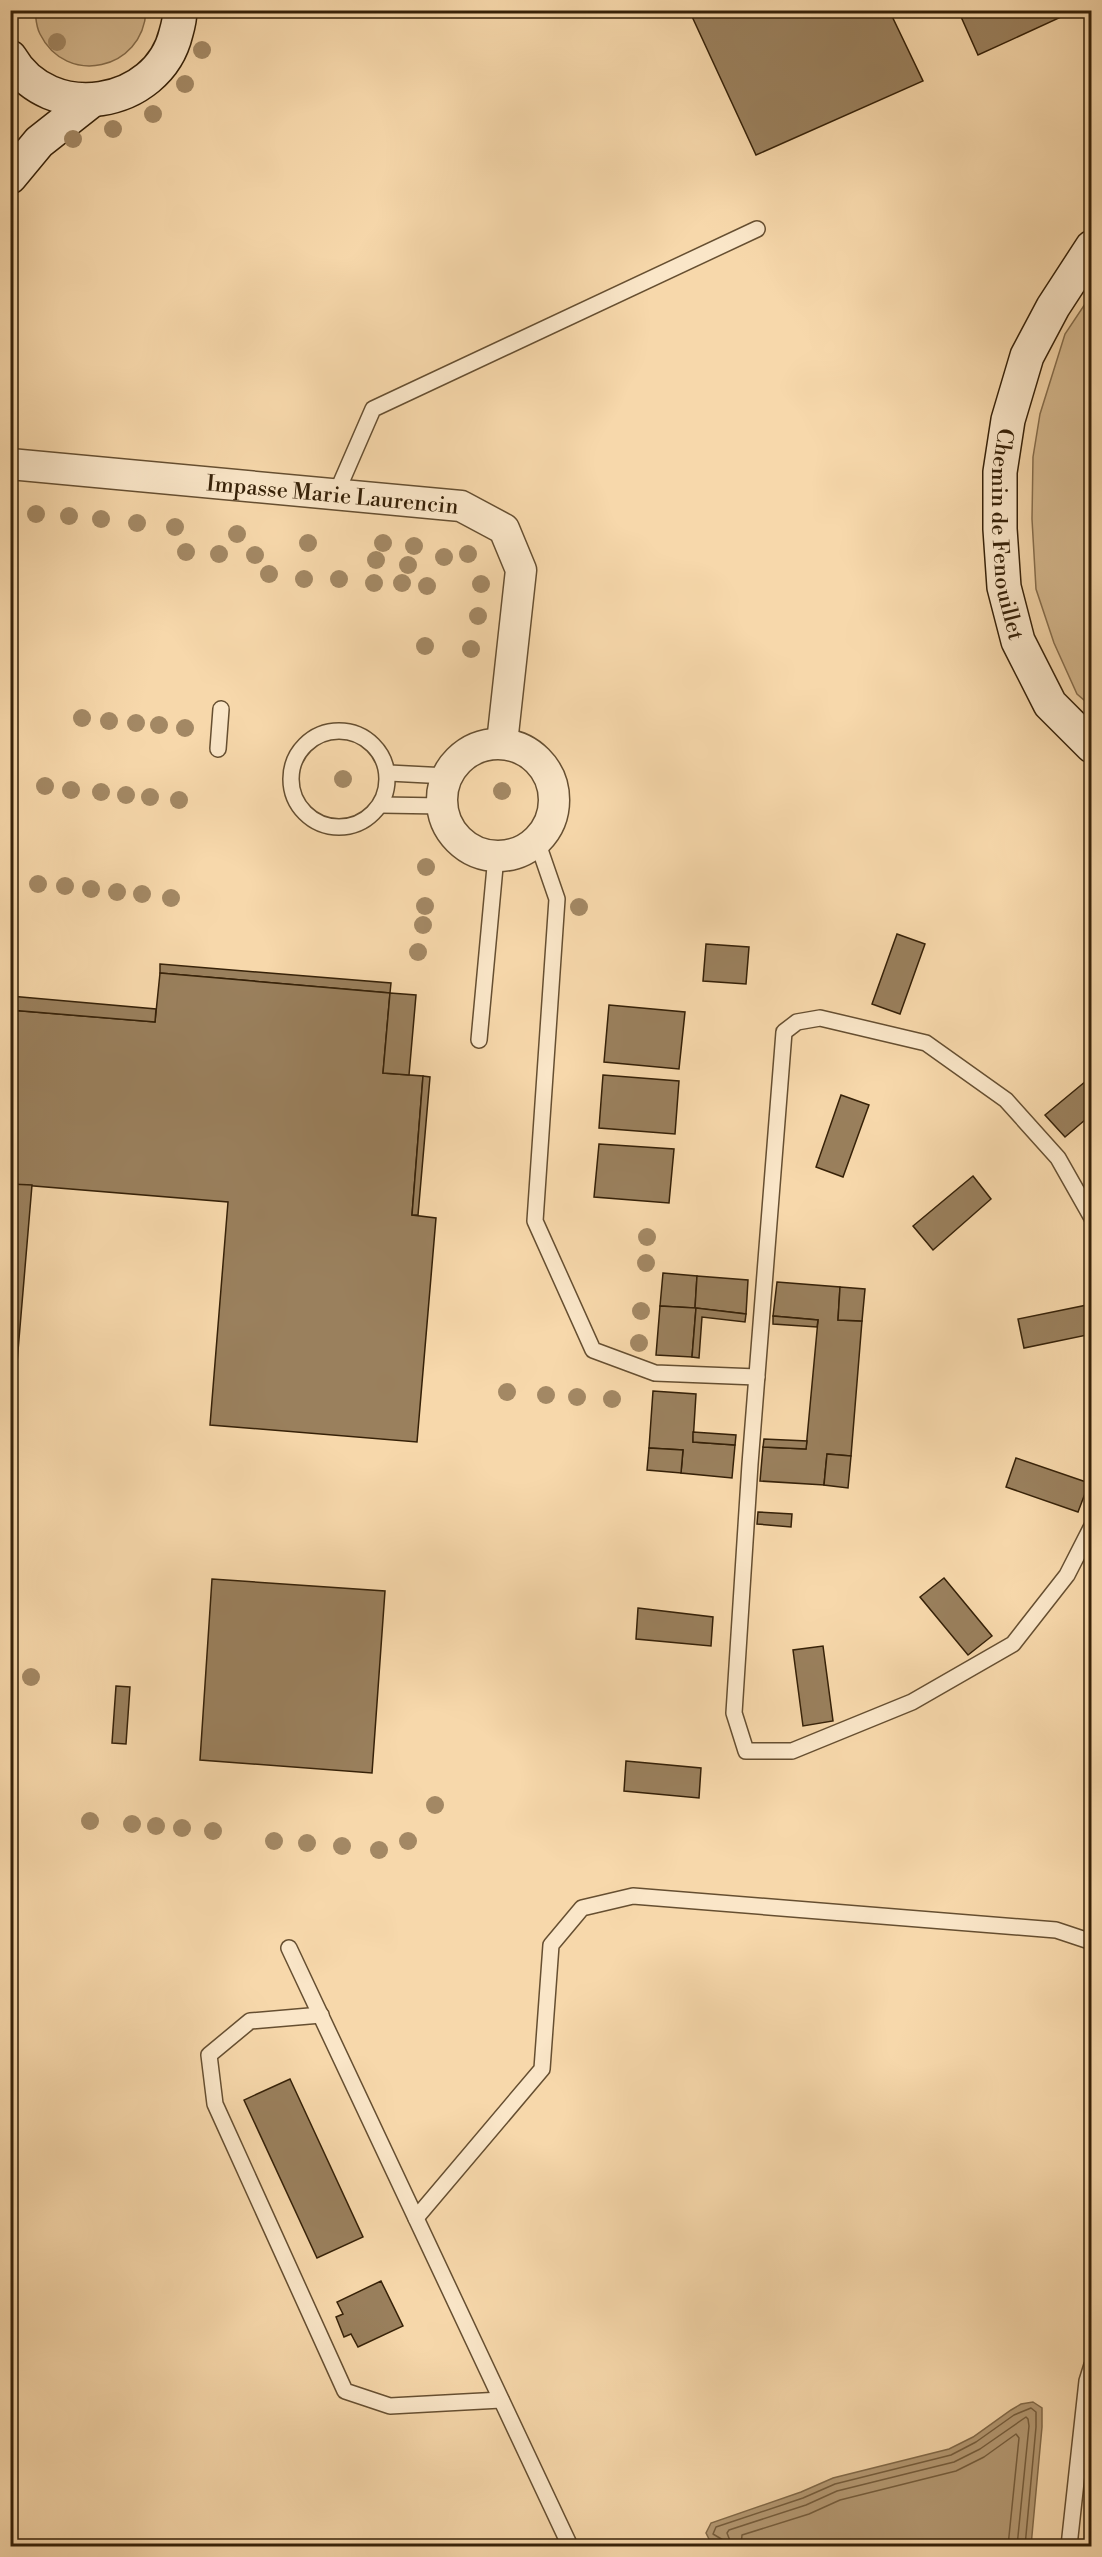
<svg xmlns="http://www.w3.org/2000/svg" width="1102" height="2557" font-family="'Libre Bodoni',serif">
<rect width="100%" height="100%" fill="#f7d8ab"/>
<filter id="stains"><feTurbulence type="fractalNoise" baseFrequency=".00333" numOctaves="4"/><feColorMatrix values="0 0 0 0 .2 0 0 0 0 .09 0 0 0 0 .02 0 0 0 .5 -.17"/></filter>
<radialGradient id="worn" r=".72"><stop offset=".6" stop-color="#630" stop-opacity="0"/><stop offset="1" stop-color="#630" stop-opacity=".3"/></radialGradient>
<g fill="#d6b98f" stroke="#866d4c" stroke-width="1.5">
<path d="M 35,11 L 146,11 C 143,70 66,87 40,34 C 36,27 36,18 35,11 Z"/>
<path d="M 1091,295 L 1091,706 L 1077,694 L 1054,643 L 1036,589 L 1032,519 L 1033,457 L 1040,414 L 1065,334 Z"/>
</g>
<path fill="#b59a74" stroke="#826a49" stroke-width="1.5" d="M 1033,2402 L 1042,2408 L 1042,2427 L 1031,2546 L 746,2546 L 710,2541 L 706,2533 L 711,2523 L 801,2492 L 833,2478 L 949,2449 L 973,2437 L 1011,2410 L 1021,2404 Z"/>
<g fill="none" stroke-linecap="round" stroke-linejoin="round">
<g stroke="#765e3e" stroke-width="1.5">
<path d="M 724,2546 L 723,2540 L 713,2534 L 716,2527 L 803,2498 L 835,2484 L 951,2455 L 976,2442 L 1014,2415 L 1031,2408 L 1036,2412 L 1036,2427 L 1025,2546"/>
<path d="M 732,2546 L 727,2533 L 729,2530 L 806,2505 L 837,2491 L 954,2462 L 980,2449 L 1026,2417 L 1028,2419 L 1029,2426 L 1017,2546"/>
<path d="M 741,2546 L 742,2535 L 809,2514 L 840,2500 L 956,2471 L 984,2457 L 1016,2434 L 1019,2438 L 1008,2546"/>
</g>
</g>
<g fill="#9a805d" stroke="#362108" stroke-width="1.5">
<path d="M 689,10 L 889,10 L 923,81 L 756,155 Z"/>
<path d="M 958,10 L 1071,10 L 1072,12 L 978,55 Z"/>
<path d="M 897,934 L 925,944 L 900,1014 L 872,1004 Z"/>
<path d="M 706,944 L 749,947 L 746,984 L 703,981 Z"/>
<path d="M 160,964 L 391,983 L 390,993 L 160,973 Z"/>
<path d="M 160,973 L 390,993 L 383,1073 L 423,1076 L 412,1215 L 436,1218 L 417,1442 L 210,1425 L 228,1202 L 10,1184 L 10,1010 L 155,1022 Z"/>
<path d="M 390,993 L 416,995 L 409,1075 L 383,1073 Z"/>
<path d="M 10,996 L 156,1009 L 155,1022 L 10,1010 Z"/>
<path d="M 609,1005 L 685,1012 L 679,1069 L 604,1062 Z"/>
<path d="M 603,1075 L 679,1081 L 675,1134 L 599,1128 Z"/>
<path d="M 423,1076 L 430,1077 L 418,1215 L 412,1215 Z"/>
<path d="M 1092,1076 L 1092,1114 L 1065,1137 L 1045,1115 Z"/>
<path d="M 841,1095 L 869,1105 L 843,1177 L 816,1167 Z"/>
<path d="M 599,1144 L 674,1149 L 669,1203 L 594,1197 Z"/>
<path d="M 973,1176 L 991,1199 L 933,1250 L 913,1226 Z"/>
<path d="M 10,1184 L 32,1185 L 13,1410 L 10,1410 Z"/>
<path d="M 663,1273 L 697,1276 L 695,1308 L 660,1306 Z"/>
<path d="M 697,1276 L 748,1280 L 746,1314 L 696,1308 L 692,1357 L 656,1355 L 660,1306 L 695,1308 Z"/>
<path d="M 777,1282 L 840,1287 L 838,1320 L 862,1321 L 851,1456 L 827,1454 L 824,1485 L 760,1481 L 763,1447 L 806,1449 L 818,1320 L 773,1316 Z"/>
<path d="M 840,1287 L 865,1289 L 862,1321 L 838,1320 Z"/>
<path d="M 1092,1304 L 1092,1334 L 1024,1348 L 1018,1319 Z"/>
<path d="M 696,1308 L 746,1314 L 745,1322 L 702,1317 L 699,1358 L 692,1357 Z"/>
<path d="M 773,1316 L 818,1320 L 817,1327 L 773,1324 Z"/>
<path d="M 653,1391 L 696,1394 L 693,1442 L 735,1445 L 732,1478 L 681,1473 L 683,1450 L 649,1448 Z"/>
<path d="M 693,1432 L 736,1435 L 735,1445 L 693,1442 Z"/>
<path d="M 764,1439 L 807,1441 L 806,1449 L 763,1447 Z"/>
<path d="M 649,1448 L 683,1450 L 681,1473 L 647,1470 Z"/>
<path d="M 827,1454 L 851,1456 L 848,1488 L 824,1485 Z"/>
<path d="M 1016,1458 L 1089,1483 L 1078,1512 L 1006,1487 Z"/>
<path d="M 758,1512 L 792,1514 L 791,1527 L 757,1524 Z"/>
<path d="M 944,1578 L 992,1636 L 968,1655 L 920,1597 Z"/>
<path d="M 212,1579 L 385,1591 L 372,1773 L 200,1760 Z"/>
<path d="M 638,1608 L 713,1617 L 711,1646 L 636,1639 Z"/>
<path d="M 823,1646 L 833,1721 L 803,1726 L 793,1650 Z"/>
<path d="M 116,1686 L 130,1687 L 126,1744 L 112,1743 Z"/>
<path d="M 626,1761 L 701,1768 L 699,1798 L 624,1791 Z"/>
<path d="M 290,2079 L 363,2237 L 317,2258 L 244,2100 Z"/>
<path d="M 381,2281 L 403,2326 L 358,2347 L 351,2334 L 344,2337 L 336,2317 L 343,2314 L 337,2302 Z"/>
</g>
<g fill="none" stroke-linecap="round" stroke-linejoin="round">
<defs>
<g id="lane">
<path d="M 336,494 L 373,409 L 757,229"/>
<circle cx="339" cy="779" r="48"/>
<path d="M 218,749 L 221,709"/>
<path d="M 389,773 L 447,776"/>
<path d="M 381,805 L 443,806"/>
<path d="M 537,841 L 557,899 L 535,1221 L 593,1350 L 655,1373 L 757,1377"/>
<path d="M 479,1040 L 496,856"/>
<path d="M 1092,1218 L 1058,1158 L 1006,1100 L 926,1043 L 820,1018 L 797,1022 L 784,1032 L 750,1464 L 734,1713 L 746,1751 L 792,1751 L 912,1702 L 1013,1644 L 1067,1575 L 1092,1526"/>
<path d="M 289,1948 L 570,2546"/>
<path d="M 321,2015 L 250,2021 L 209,2055 L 215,2104 L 345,2391 L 390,2406 L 501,2400"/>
<path d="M 416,2218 L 542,2069 L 551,1945 L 582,1908 L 633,1896 L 1056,1930 L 1092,1942"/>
<path d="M 1069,2546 L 1087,2381 L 1092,2365"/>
</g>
<g id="street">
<path id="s1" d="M 10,464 L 461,506 L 504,529 L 521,570 L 502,743"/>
<circle cx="498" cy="800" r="56"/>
</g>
<g id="secondary">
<path d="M 10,57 C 49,125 158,108 176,33 C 178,26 180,18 180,10"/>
<path d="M 10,177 L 39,142 L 91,101"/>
<path id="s2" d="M 1092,247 L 1053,307 L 1027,356 L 1008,420 L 1000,472 L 1000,529 L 1004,587 L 1018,641 L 1050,704 L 1092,746"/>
</g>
</defs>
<use href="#lane" stroke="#664f31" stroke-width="18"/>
<use href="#street" stroke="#664f31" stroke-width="33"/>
<use href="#secondary" stroke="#362108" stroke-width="36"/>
<use href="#lane" stroke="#fae6c8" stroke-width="15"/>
<use href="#street" stroke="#fae6c8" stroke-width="30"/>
<use href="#secondary" stroke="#fae6c8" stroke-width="33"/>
</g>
<g fill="#a38864">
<circle cx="57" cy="42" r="9"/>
<circle cx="202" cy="50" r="9"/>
<circle cx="185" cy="84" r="9"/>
<circle cx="153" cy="114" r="9"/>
<circle cx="113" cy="129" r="9"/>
<circle cx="73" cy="139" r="9"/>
<circle cx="36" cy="514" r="9"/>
<circle cx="69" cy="516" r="9"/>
<circle cx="101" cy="519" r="9"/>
<circle cx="137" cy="523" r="9"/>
<circle cx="175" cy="527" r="9"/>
<circle cx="237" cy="534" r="9"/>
<circle cx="308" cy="543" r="9"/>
<circle cx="383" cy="543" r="9"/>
<circle cx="414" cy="546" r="9"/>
<circle cx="186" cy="552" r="9"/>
<circle cx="219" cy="554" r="9"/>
<circle cx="468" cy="554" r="9"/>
<circle cx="255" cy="555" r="9"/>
<circle cx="444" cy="557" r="9"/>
<circle cx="376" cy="560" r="9"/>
<circle cx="408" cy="565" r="9"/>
<circle cx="269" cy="574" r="9"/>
<circle cx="304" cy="579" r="9"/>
<circle cx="339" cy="579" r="9"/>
<circle cx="374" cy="583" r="9"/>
<circle cx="402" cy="583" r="9"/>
<circle cx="481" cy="584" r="9"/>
<circle cx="427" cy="586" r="9"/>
<circle cx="478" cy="616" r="9"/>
<circle cx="425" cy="646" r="9"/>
<circle cx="471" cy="649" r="9"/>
<circle cx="82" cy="718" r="9"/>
<circle cx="109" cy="721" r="9"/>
<circle cx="136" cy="723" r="9"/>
<circle cx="159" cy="725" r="9"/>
<circle cx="185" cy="728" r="9"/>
<circle cx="343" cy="779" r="9"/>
<circle cx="45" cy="786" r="9"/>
<circle cx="71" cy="790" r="9"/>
<circle cx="502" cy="791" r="9"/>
<circle cx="101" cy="792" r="9"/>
<circle cx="126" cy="795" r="9"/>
<circle cx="150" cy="797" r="9"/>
<circle cx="179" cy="800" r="9"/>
<circle cx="426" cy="867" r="9"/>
<circle cx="38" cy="884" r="9"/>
<circle cx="65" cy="886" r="9"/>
<circle cx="91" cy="889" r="9"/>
<circle cx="117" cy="892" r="9"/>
<circle cx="142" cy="894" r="9"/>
<circle cx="171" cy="898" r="9"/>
<circle cx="425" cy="906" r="9"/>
<circle cx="579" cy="907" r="9"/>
<circle cx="423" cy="925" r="9"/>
<circle cx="418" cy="952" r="9"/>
<circle cx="647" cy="1237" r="9"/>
<circle cx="646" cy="1263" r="9"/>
<circle cx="641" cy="1311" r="9"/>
<circle cx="639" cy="1343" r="9"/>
<circle cx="507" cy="1392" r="9"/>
<circle cx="546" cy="1395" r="9"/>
<circle cx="577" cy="1397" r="9"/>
<circle cx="612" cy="1399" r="9"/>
<circle cx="31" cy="1677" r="9"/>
<circle cx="435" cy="1805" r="9"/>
<circle cx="90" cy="1821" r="9"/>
<circle cx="132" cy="1824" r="9"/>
<circle cx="156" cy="1826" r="9"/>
<circle cx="182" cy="1828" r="9"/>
<circle cx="213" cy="1831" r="9"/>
<circle cx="274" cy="1841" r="9"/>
<circle cx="408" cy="1841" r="9"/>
<circle cx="307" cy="1843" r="9"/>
<circle cx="342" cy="1846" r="9"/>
<circle cx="379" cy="1850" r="9"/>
</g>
<g text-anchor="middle" stroke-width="5" stroke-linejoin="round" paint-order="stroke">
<g font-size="22" fill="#362108" stroke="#fae6c8">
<text dy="8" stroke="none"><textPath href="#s1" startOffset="324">Impasse Marie Laurencin</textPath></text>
<text dy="8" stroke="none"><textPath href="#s2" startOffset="309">Chemin de Fenouillet</textPath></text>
</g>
</g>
<rect width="1102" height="2557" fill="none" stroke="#f7d8ab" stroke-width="36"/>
<rect x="12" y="12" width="1078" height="2533" fill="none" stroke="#362108" stroke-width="3"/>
<rect x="18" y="18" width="1066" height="2521" fill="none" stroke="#362108" stroke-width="1.5"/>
<rect width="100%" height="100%" filter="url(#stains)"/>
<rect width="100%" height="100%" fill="url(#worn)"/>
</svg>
